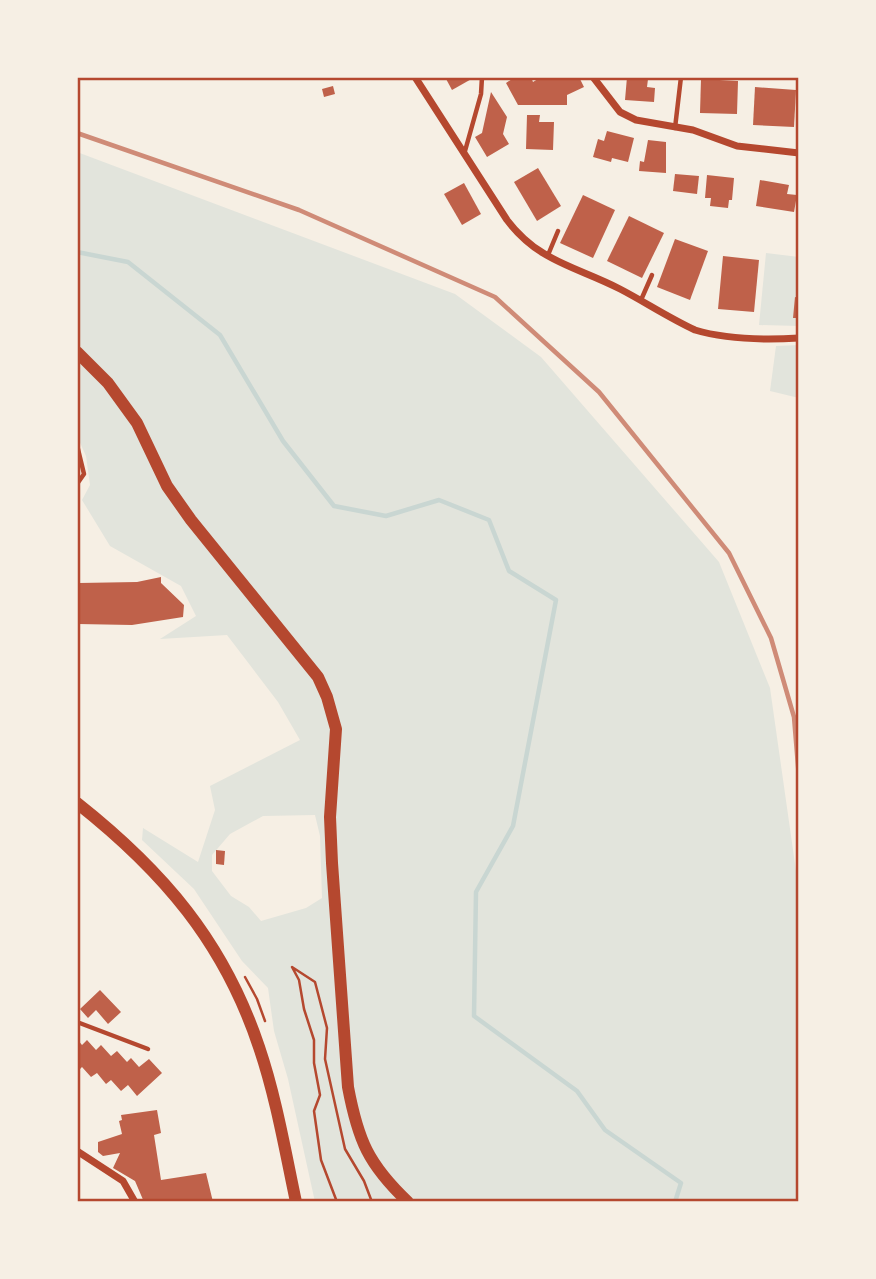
<svg xmlns="http://www.w3.org/2000/svg" width="876" height="1279" font-family="Arial,sans-serif">
<rect width="100%" height="100%" fill="#f6efe4"/>
<g fill="#e2e4dc" fill-rule="evenodd">
<path d="M 77,152 L 455,294 L 541,357 L 719,562 L 770,688 L 799,892 L 799,1202 L 315,1202 L 288,1079 L 274,1031 L 268,988 L 242,961 L 194,889 L 142,840 L 143,828 L 198,862 L 215,810 L 210,786 L 300,740 L 278,702 L 227,635 L 160,639 L 196,616 L 181,586 L 110,546 L 82,500 L 90,485 L 86,456 L 77,436 ZM 315,815 L 320,836 L 322,898 L 306,908 L 261,921 L 249,907 L 231,896 L 212,871 L 212,855 L 230,834 L 263,816 Z"/>
<path d="M 766,253 L 799,257 L 799,326 L 759,325 Z"/>
<path d="M 799,345 L 799,398 L 770,391 L 776,346 Z"/>
</g>
<g fill="none" stroke-linecap="round" stroke-linejoin="round">
<path stroke="#c9d6d2" stroke-width="4.5" d="M 77,252 L 128,262 L 220,335 L 283,441 L 334,506 L 386,516 L 439,500 L 489,520 L 509,571 L 556,600 L 513,826 L 476,892 L 474,1016 L 577,1091 L 605,1130 L 681,1183 L 675,1202"/>
</g>
<g fill="#bf614a">
<path d="M 445,77 L 475,77 L 452,90 Z"/>
<path d="M 515,77 L 531,77 L 533,82 L 541,77 L 579,77 L 584,87 L 567,95 L 567,105 L 518,105 L 506,83 Z"/>
<path d="M 627,77 L 648,79 L 647,87 L 655,88 L 654,102 L 625,100 Z"/>
<path d="M 701,79 L 738,81 L 737,114 L 700,113 Z"/>
<path d="M 333,86 L 335,94 L 324,97 L 322,89 Z"/>
<path d="M 755,87 L 796,90 L 794,127 L 753,125 Z"/>
<path d="M 491,92 L 507,117 L 503,134 L 509,144 L 487,157 L 475,137 L 482,133 Z"/>
<path d="M 527,115 L 540,115 L 539,122 L 554,122 L 553,150 L 526,149 Z"/>
<path d="M 607,131 L 634,138 L 628,162 L 612,158 L 611,162 L 593,157 L 598,139 L 604,141 Z"/>
<path d="M 648,140 L 666,142 L 666,173 L 639,171 L 640,161 L 644,162 Z"/>
<path d="M 538,168 L 561,206 L 537,221 L 514,182 Z"/>
<path d="M 675,174 L 699,176 L 697,194 L 673,191 Z"/>
<path d="M 707,175 L 734,178 L 732,200 L 729,200 L 728,208 L 710,206 L 711,198 L 705,198 Z"/>
<path d="M 760,180 L 789,185 L 787,194 L 797,195 L 794,212 L 756,206 Z"/>
<path d="M 464,183 L 481,214 L 462,225 L 444,194 Z"/>
<path d="M 583,195 L 615,210 L 593,258 L 560,243 Z"/>
<path d="M 629,216 L 664,233 L 642,278 L 607,261 Z"/>
<path d="M 675,239 L 708,251 L 690,300 L 657,287 Z"/>
<path d="M 723,256 L 759,260 L 754,312 L 718,309 Z"/>
<path d="M 795,297 L 799,298 L 799,318 L 793,318 Z"/>
<path d="M 161,577 L 161,583 L 184,605 L 183,617 L 132,625 L 78,624 L 79,583 L 137,582 Z"/>
<path d="M 216,850 L 225,851 L 224,865 L 216,864 Z"/>
<path d="M 100,990 L 121,1012 L 108,1024 L 96,1010 L 88,1018 L 80,1009 Z"/>
<path d="M 77,1039 L 82,1045 L 87,1040 L 96,1050 L 101,1045 L 111,1056 L 117,1051 L 127,1062 L 131,1058 L 139,1067 L 149,1059 L 162,1073 L 137,1096 L 128,1085 L 121,1091 L 111,1080 L 106,1084 L 97,1073 L 91,1077 L 82,1067 L 77,1072 Z"/>
<path d="M 157,1110 L 161,1133 L 154,1135 L 161,1180 L 206,1173 L 213,1202 L 144,1202 L 135,1181 L 113,1168 L 120,1153 L 103,1156 L 98,1152 L 98,1142 L 122,1134 L 119,1121 L 122,1120 L 121,1115 Z"/>
</g>
<g fill="none" stroke-linecap="round" stroke-linejoin="round">
<g stroke="#b5482f" stroke-width="2.5">
<path d="M 245,977 L 257,999 L 265,1021"/>
<path d="M 337,1202 L 321,1160 L 314,1111 L 320,1095 L 314,1063 L 314,1040 L 304,1009 L 299,980 L 292,967 L 315,982 L 327,1028 L 325,1059 L 345,1149 L 364,1181 L 372,1202"/>
</g>
<g stroke="#b5482f" stroke-width="4.5">
<path d="M 675,128 L 681,77"/>
<path d="M 465,151 L 481,94 L 482,77"/>
<path d="M 548,255 L 558,231"/>
<path d="M 641,300 L 652,275"/>
<path d="M 77,445 L 84,474 L 77,484"/>
<path d="M 77,1022 L 148,1049"/>
</g>
<g stroke="#b5482f" stroke-width="7">
<path d="M 415,77 L 507,220 C 539,262 575,266 620,289 C 645,302 669,318 695,330 C 728,340 765,340 799,338"/>
<path d="M 593,77 L 620,112 L 636,120 L 693,130 L 737,146 L 799,153"/>
<path d="M 77,1151 L 123,1181 L 135,1202"/>
</g>
<g stroke="#b5482f" stroke-width="12">
<path d="M 77,352 L 108,383 L 137,423 L 167,486 L 191,520 L 318,677 L 327,697 L 336,729 L 330,817 L 332,863 L 348,1087 C 358,1140 368,1164 408,1202"/>
<path d="M 77,803 C 163,871 224,942 259,1047 C 276,1097 285,1150 296,1202"/>
</g>
<path stroke="#cf8b77" stroke-width="4.5" d="M 77,133 L 299,210 L 495,297 L 599,392 L 729,553 L 771,638 L 794,717 L 799,778"/>
</g>
<rect width="876" height="1279" fill="none" stroke="#f6efe4" stroke-width="158"/>
<rect x="79" y="79" width="718" height="1121" fill="none" stroke="#b5482f" stroke-width="2.5"/>
</svg>
